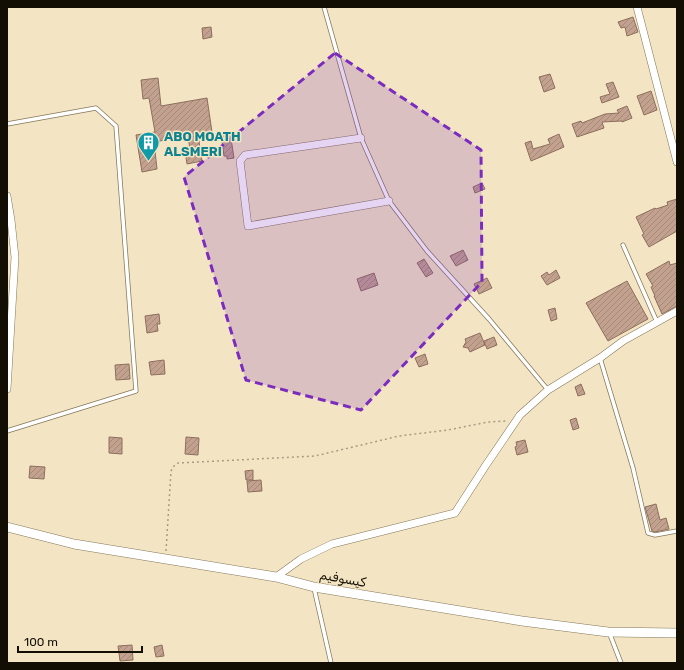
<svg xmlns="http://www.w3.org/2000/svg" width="684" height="670" font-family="Rubik,'Noto Sans Arabic',sans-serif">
<defs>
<pattern id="building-hatch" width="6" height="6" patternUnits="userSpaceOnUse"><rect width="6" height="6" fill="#c2a18f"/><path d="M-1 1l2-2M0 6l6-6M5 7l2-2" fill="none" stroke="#a6897a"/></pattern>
</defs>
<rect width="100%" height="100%" fill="#f3e5c3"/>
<g fill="url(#building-hatch)" stroke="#8d6e5d">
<path d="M 633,17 L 638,32 L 627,36 L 625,27 L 621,28 L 618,22 Z"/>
<path d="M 211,27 L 212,37 L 203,39 L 202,28 Z"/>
<path d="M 550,74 L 555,88 L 544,92 L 539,77 Z"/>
<path d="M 158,78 L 161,106 L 207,98 L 212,132 L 198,135 L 202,161 L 187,164 L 185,151 L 190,150 L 188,136 L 154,142 L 157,169 L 142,172 L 136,135 L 155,132 L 149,98 L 143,99 L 141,80 Z"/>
<path d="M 613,82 L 619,97 L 602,103 L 600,97 L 610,94 L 606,84 Z"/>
<path d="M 651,91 L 657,110 L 644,115 L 637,96 Z"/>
<path d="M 627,106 L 632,118 L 622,122 L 622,121 L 602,122 L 604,128 L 577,137 L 572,124 L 581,121 L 582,123 L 605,114 L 619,113 L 617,110 Z"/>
<path d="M 230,132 L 234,158 L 227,159 L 227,156 L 224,156 L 221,134 Z"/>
<path d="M 559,134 L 564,147 L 531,161 L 525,143 L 531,141 L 533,149 L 550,144 L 548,139 Z"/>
<path d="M 482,183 L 485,189 L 475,193 L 473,187 Z"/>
<path d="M 677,199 L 677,231 L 649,247 L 642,235 L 644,234 L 636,217 L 655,208 L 656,209 L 668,205 L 667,202 Z"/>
<path d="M 463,250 L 468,260 L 456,266 L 450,256 Z"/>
<path d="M 424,259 L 433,273 L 426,277 L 417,263 Z"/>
<path d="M 669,261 L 670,265 L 677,263 L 677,306 L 662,314 L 654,296 L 655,296 L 651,287 L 653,286 L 646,274 Z"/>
<path d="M 556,270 L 560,278 L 547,285 L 541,276 L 547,272 L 549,275 Z"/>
<path d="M 374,273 L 378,285 L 361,291 L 357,279 Z"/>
<path d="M 487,278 L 492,288 L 479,294 L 474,284 Z"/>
<path d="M 627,281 L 648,319 L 608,341 L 586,303 Z"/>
<path d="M 555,308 L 557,319 L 551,321 L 548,310 Z"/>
<path d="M 159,314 L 160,324 L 157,324 L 158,331 L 147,333 L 145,316 Z"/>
<path d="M 480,333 L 485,345 L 470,352 L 468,348 L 463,347 L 466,342 L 465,339 Z"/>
<path d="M 494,337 L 497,345 L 487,349 L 484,341 Z"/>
<path d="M 425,354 L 428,364 L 419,367 L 415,358 Z"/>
<path d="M 164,360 L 165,374 L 151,375 L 149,362 Z"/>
<path d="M 129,364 L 130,379 L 116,380 L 115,365 Z"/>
<path d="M 581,384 L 585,394 L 578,396 L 575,387 Z"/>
<path d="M 576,418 L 579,428 L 573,430 L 570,420 Z"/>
<path d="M 109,437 L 122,438 L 122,454 L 109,453 Z"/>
<path d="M 186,437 L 199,438 L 198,455 L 185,454 Z"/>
<path d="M 525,440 L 528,452 L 517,455 L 515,447 L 517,446 L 516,442 Z"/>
<path d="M 30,466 L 45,467 L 44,479 L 29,478 Z"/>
<path d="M 253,470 L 253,480 L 246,480 L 245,471 Z"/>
<path d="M 261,480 L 262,491 L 248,492 L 247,481 Z"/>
<path d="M 656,504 L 660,520 L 666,518 L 669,529 L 655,532 L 652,531 L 645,507 Z"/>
<path d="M 132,645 L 133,660 L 120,661 L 118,646 Z"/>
<path d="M 162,645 L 164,656 L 156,657 L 154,647 Z"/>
</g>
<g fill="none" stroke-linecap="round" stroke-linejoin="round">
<defs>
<g id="service">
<path d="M 324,7 L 361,138 L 389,201 L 427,251 L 489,319 L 548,390"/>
<path d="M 7,124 L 96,108 L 116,126 L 136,391 L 7,431"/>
<path d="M 623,245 L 657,322"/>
<path d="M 600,358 L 633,468 L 648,533 L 655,535 L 677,531"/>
<path d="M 314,588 L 331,663"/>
<path d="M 609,632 L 621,663"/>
</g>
<g id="minor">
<path d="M 637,7 L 677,162"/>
<path d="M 361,138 L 245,155 L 240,161 L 248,226 L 389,201"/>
<path d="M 7,196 L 11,220 L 15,257 L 7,389"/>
<path d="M 276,577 L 301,559 L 332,544 L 455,513 L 486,465 L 520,415 L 548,390 L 600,358 L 623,341 L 677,311"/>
</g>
<path id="tertiary" d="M 7,527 L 74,544 L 276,577 L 314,587 L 522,621 L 608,632 L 677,633"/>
</defs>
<use href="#service" stroke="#85785a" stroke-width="5"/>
<use href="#minor" stroke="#85785a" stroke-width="8"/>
<use href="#tertiary" stroke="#85785a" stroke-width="10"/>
<path stroke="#a79c83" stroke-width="1.5" stroke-dasharray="2 3" stroke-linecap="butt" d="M 166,551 L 171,471 L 174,466 L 178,463 L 315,456 L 399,436 L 448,430 L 488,422 L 507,421"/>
<use href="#service" stroke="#fff" stroke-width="3.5"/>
<use href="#minor" stroke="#fff" stroke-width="7"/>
<use href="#tertiary" stroke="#fff" stroke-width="9"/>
</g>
<path fill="#7b2cbf" fill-opacity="0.2" stroke="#7b2cbf" stroke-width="3" stroke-dasharray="8 5" stroke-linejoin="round" d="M 335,53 L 481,150 L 482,282 L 361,410 L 246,380 L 184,177 Z"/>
<defs>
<symbol id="building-pin" viewBox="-11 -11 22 30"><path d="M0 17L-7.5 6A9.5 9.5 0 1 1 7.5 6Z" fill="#0f9aa8" stroke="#f3e5c3"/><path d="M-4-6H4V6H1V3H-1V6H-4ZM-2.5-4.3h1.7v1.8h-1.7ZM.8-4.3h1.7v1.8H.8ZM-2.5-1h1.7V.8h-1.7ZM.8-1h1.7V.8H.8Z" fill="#fff"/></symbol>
</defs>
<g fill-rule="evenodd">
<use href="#building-pin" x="136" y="130" width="25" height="34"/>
</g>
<g text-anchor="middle" stroke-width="3" stroke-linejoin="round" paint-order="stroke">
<g font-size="13" font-weight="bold" fill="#0d838f" stroke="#f3e5c3" text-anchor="start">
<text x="164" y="141">ABO MOATH<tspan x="164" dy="15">ALSMERI</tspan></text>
</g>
<g font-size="13" fill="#130e04" stroke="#f3e5c3">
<text transform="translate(343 578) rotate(10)" y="5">كيسوفيم</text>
</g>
</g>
<rect width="684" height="670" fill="none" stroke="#130e04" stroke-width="16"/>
<path d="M18 646v6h124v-6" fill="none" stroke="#130e04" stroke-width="2"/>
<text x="24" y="646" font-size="12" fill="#130e04" stroke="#f3e5c3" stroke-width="3" paint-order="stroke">100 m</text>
</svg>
